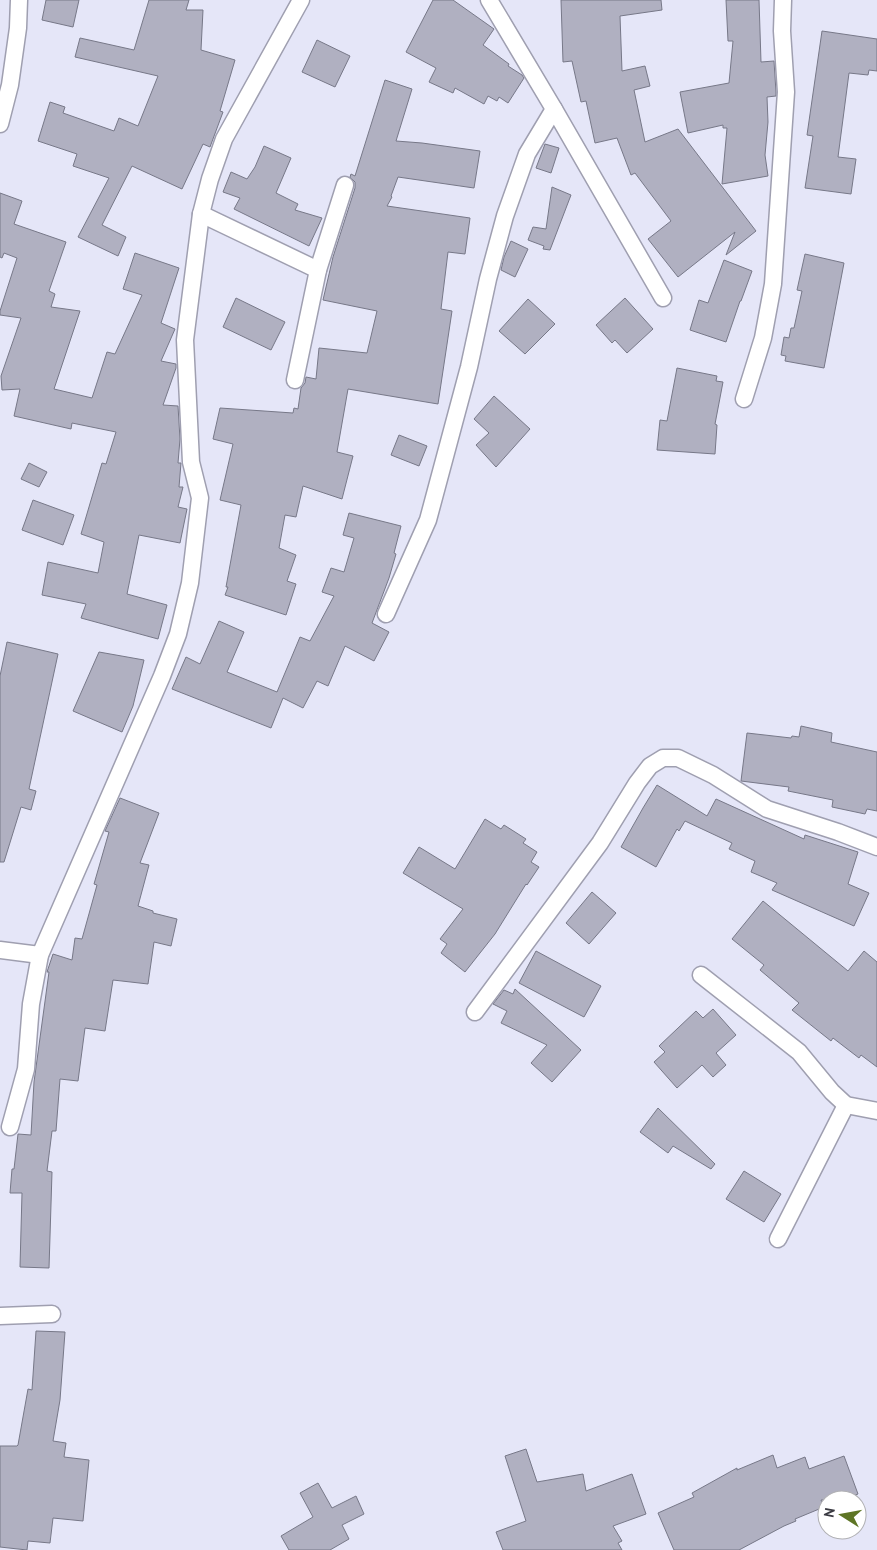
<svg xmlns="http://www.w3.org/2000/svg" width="877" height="1550" font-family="'PT Sans',sans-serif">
<rect width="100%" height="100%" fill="#e5e6f8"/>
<g fill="#b0b0c1" stroke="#777888">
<path d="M 46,0 L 79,0 L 73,27 L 42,20 Z"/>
<path d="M 149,0 L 189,0 L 186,10 L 203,10 L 201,50 L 235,60 L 220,111 L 223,112 L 210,147 L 203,144 L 182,189 L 132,166 L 102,225 L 126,237 L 118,256 L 78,237 L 109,178 L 73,166 L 77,154 L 38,141 L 50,102 L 65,107 L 63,113 L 114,131 L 119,118 L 138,126 L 158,76 L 75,57 L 80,38 L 134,50 Z"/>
<path d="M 433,0 L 453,0 L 494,29 L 483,45 L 509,64 L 508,66 L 522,75 L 524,78 L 508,103 L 499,97 L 497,101 L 488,96 L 484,104 L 455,88 L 453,93 L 429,82 L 436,68 L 406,52 Z"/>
<path d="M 561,0 L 661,0 L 662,10 L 620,16 L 622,71 L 645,66 L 650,86 L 634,90 L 645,142 L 678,129 L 756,231 L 726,255 L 735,232 L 678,277 L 648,239 L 671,221 L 635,173 L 631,175 L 617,138 L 595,143 L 586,101 L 581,102 L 572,61 L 563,62 Z"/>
<path d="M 726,0 L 759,0 L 761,62 L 774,61 L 776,92 L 776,96 L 767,97 L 768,122 L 765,155 L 768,176 L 722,184 L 727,128 L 723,128 L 723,125 L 688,133 L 680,92 L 729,83 L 733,41 L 728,41 Z"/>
<path d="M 822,31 L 877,39 L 877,71 L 869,70 L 868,75 L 849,73 L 838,157 L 856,159 L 851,194 L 805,188 L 813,136 L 807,135 Z"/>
<path d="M 317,40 L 350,56 L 335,87 L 302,72 Z"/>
<path d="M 385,80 L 412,89 L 396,141 L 422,143 L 480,151 L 474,188 L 398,177 L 391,196 L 392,197 L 387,206 L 470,218 L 465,254 L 448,252 L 441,309 L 452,311 L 438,404 L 348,389 L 337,452 L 353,456 L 342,499 L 303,486 L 296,517 L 285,515 L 279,548 L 296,555 L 287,581 L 296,584 L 286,615 L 225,595 L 228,587 L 226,587 L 241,505 L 220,500 L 233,444 L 213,439 L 220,408 L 293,413 L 294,408 L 298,409 L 301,388 L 305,383 L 306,377 L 316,379 L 319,348 L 367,353 L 377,311 L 323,300 L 333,257 L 355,188 L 355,182 L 350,177 L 351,174 L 355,176 Z"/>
<path d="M 545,144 L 559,148 L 551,173 L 536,168 Z"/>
<path d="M 264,146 L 291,158 L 276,193 L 298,204 L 295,210 L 322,218 L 309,246 L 234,209 L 240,198 L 223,192 L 231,172 L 247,179 L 255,167 Z"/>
<path d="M 552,187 L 571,195 L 550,250 L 543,249 L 544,246 L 528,240 L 533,227 L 546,229 Z"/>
<path d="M 0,193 L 22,201 L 14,224 L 66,242 L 49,291 L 55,294 L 51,307 L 80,311 L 54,389 L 92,398 L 107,352 L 115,354 L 142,295 L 123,289 L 135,253 L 179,268 L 161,323 L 175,329 L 161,361 L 176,364 L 176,368 L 163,405 L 178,406 L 180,439 L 178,463 L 181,463 L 179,487 L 183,487 L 178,507 L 187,509 L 180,543 L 139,535 L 127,594 L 167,605 L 158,639 L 81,618 L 86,604 L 42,595 L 48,562 L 98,573 L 104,542 L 81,534 L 102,463 L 106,464 L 116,432 L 72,423 L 71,429 L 14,416 L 20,389 L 2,390 L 1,376 L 21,318 L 0,315 L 0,311 L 17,258 L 4,253 L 2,258 L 0,257 Z"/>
<path d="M 511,241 L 528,249 L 515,277 L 501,270 L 504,257 Z"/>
<path d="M 805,254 L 844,263 L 824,368 L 785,361 L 786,356 L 781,355 L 784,337 L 789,338 L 791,328 L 794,328 L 802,291 L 797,290 Z"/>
<path d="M 724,260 L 752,271 L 741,301 L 740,301 L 726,342 L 690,330 L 699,300 L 708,303 Z"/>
<path d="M 236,298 L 285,322 L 271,350 L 223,327 Z"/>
<path d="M 625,298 L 653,329 L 627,353 L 615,340 L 612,343 L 596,325 Z"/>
<path d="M 528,299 L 555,324 L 525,354 L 499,331 Z"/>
<path d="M 677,368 L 717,376 L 716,381 L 723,382 L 715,424 L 717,425 L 715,454 L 657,450 L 660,420 L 667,421 Z"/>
<path d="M 494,396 L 530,429 L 496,467 L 476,445 L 489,433 L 474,419 Z"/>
<path d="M 399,435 L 427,446 L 419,466 L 391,455 Z"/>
<path d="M 29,463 L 47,472 L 39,487 L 21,479 Z"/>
<path d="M 33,500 L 74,515 L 63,545 L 22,530 Z"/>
<path d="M 349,513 L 401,526 L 394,553 L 396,554 L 389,578 L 372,623 L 389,632 L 374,661 L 345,646 L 328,686 L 317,681 L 303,708 L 283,698 L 271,728 L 172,689 L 186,657 L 200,664 L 219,621 L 244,632 L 227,672 L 277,692 L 300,637 L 310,641 L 334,596 L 322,592 L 331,568 L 344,572 L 354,538 L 343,535 Z"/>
<path d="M 7,642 L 58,654 L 29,789 L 36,791 L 31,810 L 21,807 L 4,862 L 0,862 L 0,676 Z"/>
<path d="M 99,652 L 144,660 L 133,706 L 122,732 L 73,711 Z"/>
<path d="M 801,726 L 832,733 L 831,742 L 877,752 L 877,811 L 867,809 L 865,814 L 832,807 L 833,800 L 788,791 L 789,787 L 741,781 L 747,733 L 791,738 L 792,736 L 799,737 Z"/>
<path d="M 657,785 L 707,816 L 716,799 L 804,839 L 805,835 L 858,852 L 848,884 L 869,893 L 854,926 L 772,890 L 777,883 L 751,872 L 755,861 L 729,849 L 732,843 L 685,821 L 679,831 L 677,829 L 656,867 L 621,847 L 643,808 Z"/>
<path d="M 120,798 L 159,813 L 140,863 L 149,865 L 138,906 L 153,911 L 153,913 L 177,919 L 171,946 L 154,942 L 148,984 L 113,980 L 105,1031 L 85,1028 L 78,1081 L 60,1079 L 56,1131 L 52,1131 L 47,1171 L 52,1172 L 49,1268 L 20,1267 L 22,1193 L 10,1193 L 12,1169 L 14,1169 L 18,1134 L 31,1135 L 34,1082 L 49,972 L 47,972 L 53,954 L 72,960 L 75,938 L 82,939 L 97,885 L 94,884 L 109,832 L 105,831 Z"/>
<path d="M 485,819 L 501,829 L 504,825 L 526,839 L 523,843 L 537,852 L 531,862 L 539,867 L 527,885 L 526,884 L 495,934 L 465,972 L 441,953 L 447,944 L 440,939 L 463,909 L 403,873 L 419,847 L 455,869 Z"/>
<path d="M 592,892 L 616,913 L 589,944 L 566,923 Z"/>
<path d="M 763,901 L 848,971 L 864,951 L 877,962 L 877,1067 L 861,1055 L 859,1058 L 833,1038 L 831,1041 L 792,1010 L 799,1003 L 760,970 L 764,965 L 732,939 Z"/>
<path d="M 536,951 L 601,986 L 584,1017 L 519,983 Z"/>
<path d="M 515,989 L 581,1050 L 552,1082 L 531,1063 L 547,1045 L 501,1023 L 507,1011 L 493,1004 L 504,990 L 513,994 Z"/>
<path d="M 713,1009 L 736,1035 L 716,1053 L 726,1065 L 713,1077 L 702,1065 L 677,1088 L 654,1062 L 665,1052 L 659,1046 L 696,1011 L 703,1018 Z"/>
<path d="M 658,1108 L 715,1164 L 711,1169 L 673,1146 L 668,1153 L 640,1132 Z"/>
<path d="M 744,1171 L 781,1194 L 764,1222 L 726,1199 Z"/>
<path d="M 36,1331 L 65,1332 L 60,1400 L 53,1441 L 66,1443 L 64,1457 L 89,1460 L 83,1521 L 53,1518 L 50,1543 L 28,1541 L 27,1550 L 0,1547 L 0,1446 L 17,1446 L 18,1445 L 28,1389 L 32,1390 Z"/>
<path d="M 526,1449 L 537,1482 L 583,1474 L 586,1491 L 632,1474 L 646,1514 L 613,1526 L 622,1541 L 618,1543 L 622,1550 L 503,1550 L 496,1532 L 526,1521 L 505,1456 Z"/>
<path d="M 773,1455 L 777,1468 L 805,1457 L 809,1469 L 844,1456 L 858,1494 L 843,1500 L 821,1500 L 824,1507 L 795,1519 L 796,1521 L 784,1526 L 739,1550 L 674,1550 L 658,1513 L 694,1497 L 692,1493 L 737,1468 L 737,1470 Z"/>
<path d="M 318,1483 L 332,1508 L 356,1496 L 364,1514 L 342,1525 L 349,1539 L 330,1550 L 289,1550 L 281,1536 L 313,1517 L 300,1493 Z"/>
</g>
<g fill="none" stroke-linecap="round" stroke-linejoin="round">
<defs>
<g id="minor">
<path d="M 489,0 L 554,109 L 663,298"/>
<path d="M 0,124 L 10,85 L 18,28 L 19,0"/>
<path d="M 201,214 L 318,270"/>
<path d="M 295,380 L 318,270 L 345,185"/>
<path d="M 744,399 L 763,338 L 773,284 L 786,92 L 782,31 L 783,0"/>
<path d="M 386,614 L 428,520 L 469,367 L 488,279 L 505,216 L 527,154 L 554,109"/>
<path d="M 0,950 L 40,955"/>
<path d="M 701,975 L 799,1052 L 832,1092 L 846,1105 L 877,1111"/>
<path d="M 475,1012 L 600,843 L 637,783 L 650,766 L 663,758 L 678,758 L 713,775 L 767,809 L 838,832 L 877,847"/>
<path d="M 10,1127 L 26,1069 L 31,1004 L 40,955 L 162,676 L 178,634 L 190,583 L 200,498 L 191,462 L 185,340 L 201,214 L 210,179 L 224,139 L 301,0"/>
<path d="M 778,1239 L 846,1105"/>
<path d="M 0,1316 L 52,1314"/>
</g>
</defs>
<use href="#minor" stroke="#9f9fb0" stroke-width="19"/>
<use href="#minor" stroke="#fff" stroke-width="16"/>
</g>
<g transform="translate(842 1515) rotate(281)"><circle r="24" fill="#ffffff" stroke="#b0b0b3"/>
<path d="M0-4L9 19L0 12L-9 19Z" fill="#5e7525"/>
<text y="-8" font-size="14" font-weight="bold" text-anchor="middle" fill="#393941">N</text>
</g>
</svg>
